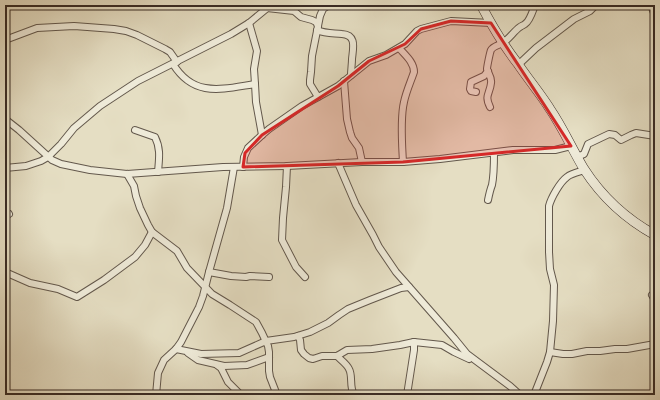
<svg xmlns="http://www.w3.org/2000/svg" width="660" height="400" font-family="'Sorts Mill Goudy',serif">
<rect width="100%" height="100%" fill="#e5dec3"/>
<filter id="stains"><feTurbulence type="fractalNoise" baseFrequency=".005" numOctaves="4"/><feColorMatrix values="0 0 0 0 .2 0 0 0 0 .09 0 0 0 0 .02 0 0 0 .5 -.17"/></filter>
<radialGradient id="worn" r=".72"><stop offset=".6" stop-color="#630" stop-opacity="0"/><stop offset="1" stop-color="#630" stop-opacity=".3"/></radialGradient>
<g fill="none" stroke-linecap="round" stroke-linejoin="round">
<defs>
<g id="street">
<path d="M 651,5 L 655,16"/>
<path d="M 267,8 L 294,11 L 301,17 L 312,20 L 316,22 L 318,26"/>
<path d="M 249,23 L 257,51 L 254,69 L 255,84 L 256,102 L 262,135"/>
<path d="M 317,30 C 326,34 333,33 342,34 C 357,35 353,48 352,59 C 352,64 351,70 351,75"/>
<path d="M 5,40 L 37,28 L 74,26 L 114,29 L 126,31 L 137,35 L 165,49 L 170,52 L 177,62"/>
<path d="M 399,48 C 405,55 414,62 414,72 C 411,81 406,92 404,102 C 400,119 402,144 403,162"/>
<path d="M 173,64 C 194,98 222,89 255,84"/>
<path d="M 518,65 L 536,48 L 574,19 L 590,11 L 596,5"/>
<path d="M 344,81 L 347,119 L 350,132 L 352,138 L 359,148 L 362,162"/>
<path d="M 476,92 L 471,91 L 470,89 L 471,82 L 484,76 L 488,71"/>
<path d="M 318,97 L 310,84 L 310,80 L 311,72 L 312,56 L 320,16 L 323,9 L 329,5"/>
<path d="M 490,107 C 484,95 490,94 491,83 C 492,77 488,74 487,69 C 487,67 490,52 491,50 C 493,46 500,45 504,42 C 510,38 514,31 520,27 C 521,26 524,25 525,24 C 530,21 533,10 535,5"/>
<path d="M 5,119 L 19,130 L 52,160 L 61,164 L 90,170 L 127,174 L 223,167 L 287,166 L 362,162 L 403,162 L 440,159 L 513,150 L 555,150 L 571,146"/>
<path d="M 135,130 L 155,137 C 161,149 159,159 158,172"/>
<path d="M 577,157 L 584,154 L 588,144 L 609,134 L 615,135 L 621,140 L 631,135 L 636,133 L 655,136"/>
<path d="M 338,163 L 356,205 L 373,235 L 379,247 L 396,272 L 454,338 L 467,354 L 510,386 L 520,395"/>
<path d="M 287,166 L 286,187 L 283,218 L 282,240 L 296,267 L 305,277"/>
<path d="M 243,167 L 244,157 L 248,148 L 262,135 L 269,129 L 302,106 L 338,86 L 369,61 L 386,55 L 405,44 L 417,31 L 421,29 L 451,21 L 491,23"/>
<path d="M 5,168 L 26,166 L 41,161 L 48,157 L 61,144 L 74,128 L 100,106 L 138,81 L 231,34 L 249,23 L 271,5"/>
<path d="M 127,174 L 134,186 L 136,196 L 140,208 L 148,225 L 152,232 L 177,251 L 187,268 L 212,294 L 230,305 L 256,322 L 262,333 L 268,346 L 269,352 L 269,371 L 270,377 L 277,395"/>
<path d="M 488,200 C 489,195 490,190 492,185 C 494,175 494,163 494,153"/>
<path d="M 5,216 L 9,214"/>
<path d="M 5,272 L 30,283 L 58,289 L 77,297 L 104,280 L 135,257 L 145,245 L 152,232"/>
<path d="M 209,272 L 231,276 L 246,277 L 250,276 L 269,277"/>
<path d="M 652,295 L 655,300"/>
<path d="M 298,336 L 300,340 L 301,350 L 304,354 L 309,358 L 313,359 L 322,356 L 337,356 L 347,350 L 372,349 L 400,345 L 414,342 L 442,345 L 454,352 L 469,359"/>
<path d="M 176,349 L 201,354 L 239,353 L 266,341 L 294,337 L 310,332 L 328,323 L 339,315 L 348,309 L 370,300 L 401,288 L 409,287"/>
<path d="M 550,352 L 563,354 L 572,354 L 587,351 L 600,351 L 615,349 L 627,349 L 655,344"/>
<path d="M 188,353 L 198,360 L 224,366 L 247,365 L 269,357"/>
<path d="M 337,356 C 341,360 347,364 349,369 C 353,376 349,386 354,395"/>
<path d="M 217,365 L 221,368 L 228,382 L 241,395"/>
<path d="M 156,395 L 158,373 L 164,360 L 176,349 L 181,342 L 199,307 L 203,296 L 209,272 L 227,208 L 234,167"/>
<path d="M 407,395 L 414,350 L 414,342"/>
<path d="M 534,395 L 547,362 L 550,352 L 553,321 L 554,285 L 550,269 L 549,252 L 549,206 C 551,198 560,182 567,177 C 572,173 579,172 585,170"/>
</g>
<path id="secondary" d="M 481,5 C 492,26 504,46 518,64 C 528,79 540,93 550,109 C 563,128 572,149 584,169 C 602,197 626,219 655,235"/>
</defs>
<use href="#street" stroke="#63584c" stroke-width="8"/>
<use href="#secondary" stroke="#382b25" stroke-width="10"/>
<use href="#street" stroke="#eeead8" stroke-width="6"/>
<use href="#secondary" stroke="#eeead8" stroke-width="9"/>
</g>
<path fill="#d62828" fill-opacity="0.2" stroke="#d62828" stroke-width="3" stroke-linejoin="round" d="M 451,21 L 491,23 L 571,146 L 403,162 L 243,167 L 245,153 L 262,135 L 338,86 L 369,61 L 405,44 L 421,29 Z"/>
<rect width="660" height="400" fill="none" stroke="#e5dec3" stroke-width="20"/>
<rect x="6" y="6" width="648" height="388" fill="none" stroke="#382b25" stroke-width="2"/>
<rect x="10" y="10" width="640" height="380" fill="none" stroke="#382b25"/>
<rect width="100%" height="100%" filter="url(#stains)"/>
<rect width="100%" height="100%" fill="url(#worn)"/>
</svg>
